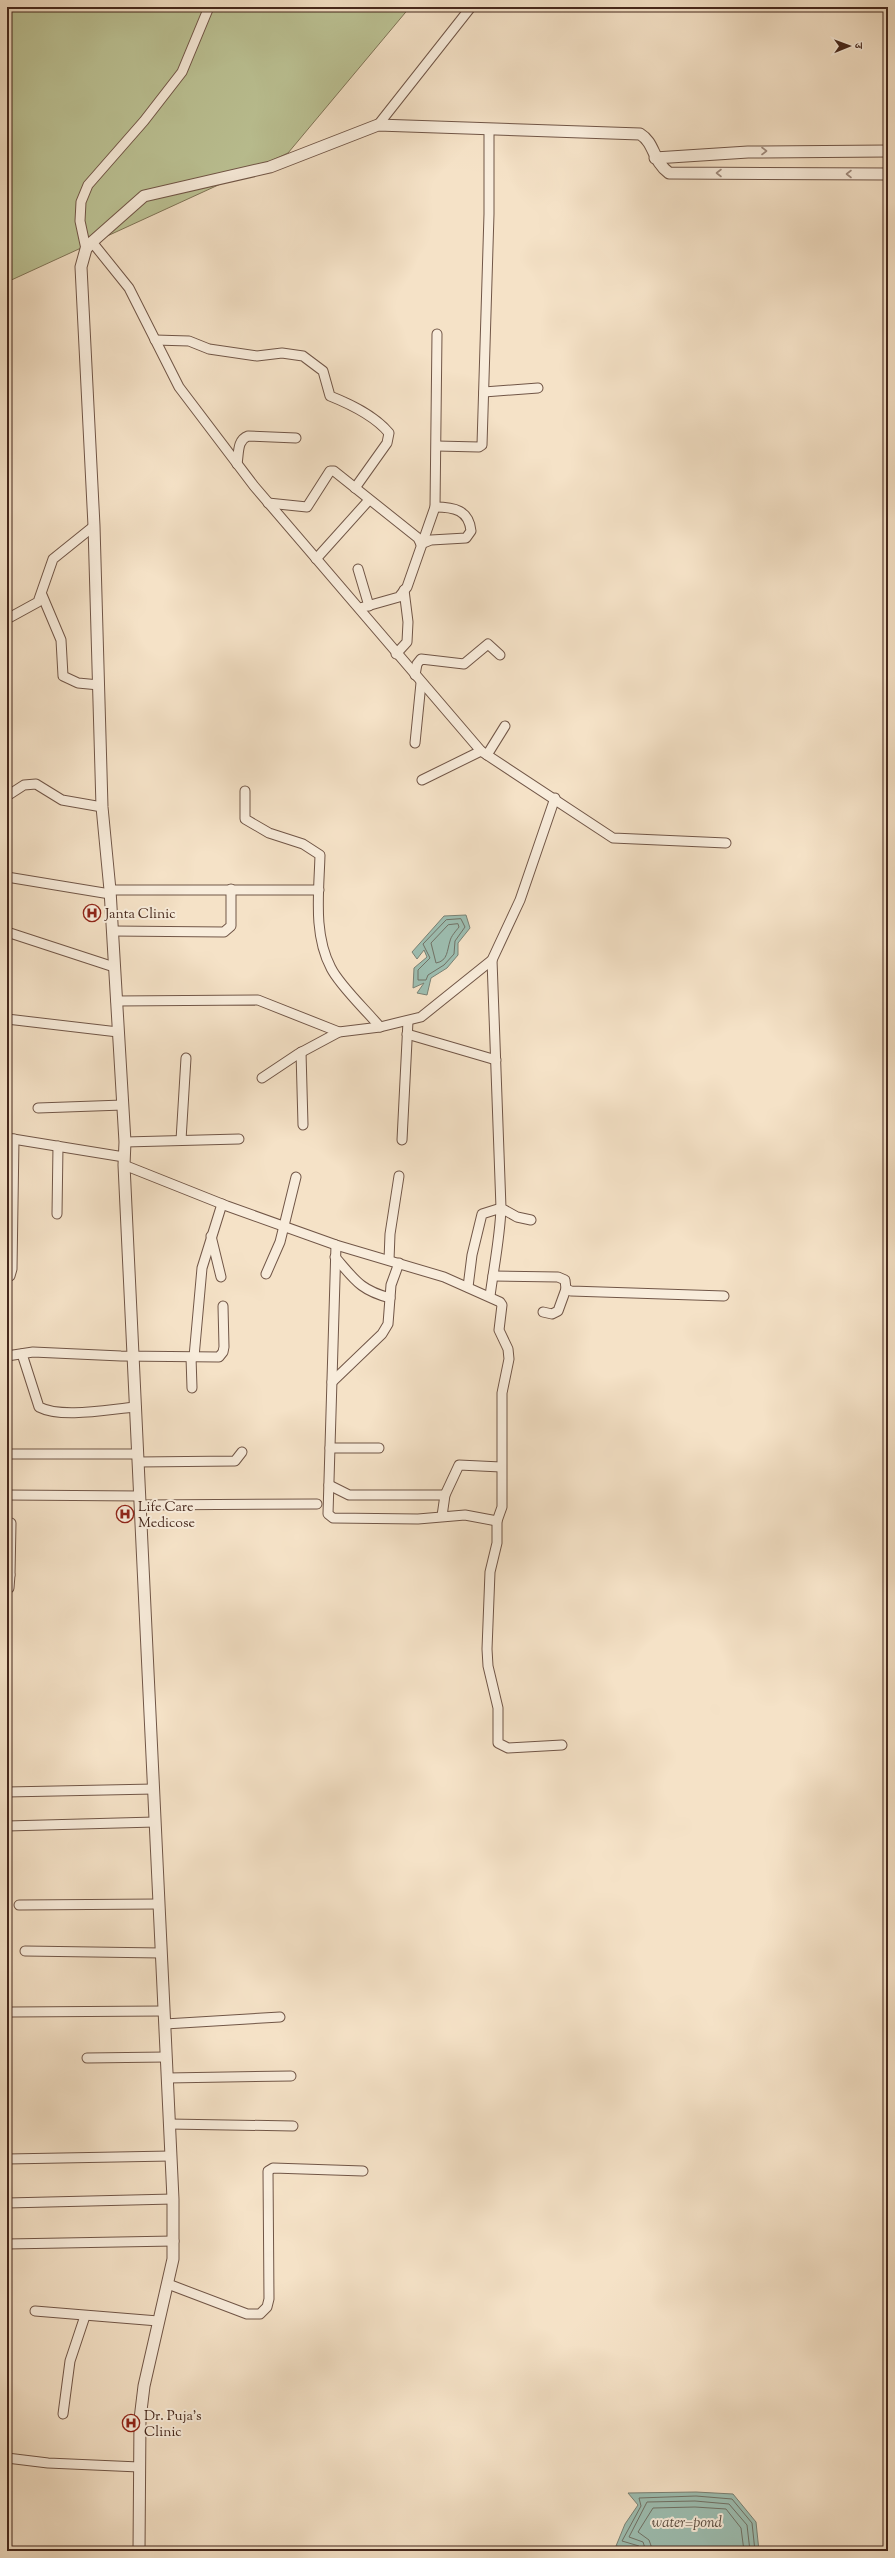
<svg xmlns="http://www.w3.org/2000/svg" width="895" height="2558" font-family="'Sorts Mill Goudy','Noto Serif Devanagari',serif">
<rect width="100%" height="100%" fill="#f5e2c7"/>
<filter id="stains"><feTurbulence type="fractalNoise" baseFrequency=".005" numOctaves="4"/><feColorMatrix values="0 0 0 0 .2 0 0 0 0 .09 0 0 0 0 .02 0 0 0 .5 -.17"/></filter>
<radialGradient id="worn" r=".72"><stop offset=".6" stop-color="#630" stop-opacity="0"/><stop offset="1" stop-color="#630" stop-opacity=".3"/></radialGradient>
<path fill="#bcc395" stroke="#807558" d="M 7,7 L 410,7 L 288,153 L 7,282 Z"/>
<g fill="#9dbeb1" stroke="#7a8275">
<path d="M 466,915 L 470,928 L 458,943 L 458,955 L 447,968 L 431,978 L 427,995 L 417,993 L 424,983 L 413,988 L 414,968 L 427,957 L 424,950 L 417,959 L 412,952 L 444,916 Z"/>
<path d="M 696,2492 L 733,2494 L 756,2522 L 759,2551 L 642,2551 L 616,2546 L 625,2524 L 638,2505 L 628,2493 Z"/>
</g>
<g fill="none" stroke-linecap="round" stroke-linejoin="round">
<g stroke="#717266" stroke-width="1">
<path d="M 461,919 L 465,927 L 455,941 L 454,954 L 444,965 L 428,975 L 426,980 L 418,980 L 418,970 L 430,958 L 423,944 L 446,920 Z"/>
<path d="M 458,924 L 459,927 C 456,931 451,936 450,941 C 447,950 448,961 436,963 L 431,943 L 448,925 Z"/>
<path d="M 641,2551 L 639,2546 L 622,2541 L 641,2506 L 639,2498 L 696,2496 L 732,2499 L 752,2523 L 755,2551"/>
<path d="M 646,2551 L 643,2542 L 629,2537 L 647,2502 L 695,2501 L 729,2504 L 747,2525 L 750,2551"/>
<path d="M 653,2551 L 649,2540 L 638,2532 L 653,2508 L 695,2507 L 726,2509 L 741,2528 L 744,2551"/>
</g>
<defs>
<g id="minor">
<path d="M 378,125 L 471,7"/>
<path d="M 92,242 L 129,288 L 179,387 L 254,486 L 481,751 L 613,838 L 726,843"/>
<path d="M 86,249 L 80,221 L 81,202 L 88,185 L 144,121 L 182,72 L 209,7"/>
<path d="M 155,340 L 189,341 L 209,349 L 257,356 L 282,353 L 303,356 L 323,371 L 330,396 C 350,404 374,415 389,433 L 387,443 L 355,488"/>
<path d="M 484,392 L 538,388"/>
<path d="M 437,446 L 479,447 L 482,445 L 489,214 L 489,129"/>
<path d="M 237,464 C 239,453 237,440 248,436 L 296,438"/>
<path d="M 268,503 L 307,507 L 330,471 L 334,471 L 418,538 L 421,544"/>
<path d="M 421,544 L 431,540 L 466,538 L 471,531 C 469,510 454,507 435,507"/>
<path d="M 316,559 L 369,500"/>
<path d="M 358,569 L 369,606"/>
<path d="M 42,595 L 61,640 L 63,676 L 78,683 L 99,685"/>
<path d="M 360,608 L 399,597 L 407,587 L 435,507 L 437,334"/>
<path d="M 7,619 L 38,602 L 53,559 L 94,526"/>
<path d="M 396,654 L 407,642 L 408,622 L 404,590"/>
<path d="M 415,675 L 417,664 L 421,659 L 464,664 L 488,644 L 500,655"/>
<path d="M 415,743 L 421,683"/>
<path d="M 487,755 L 505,726"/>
<path d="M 422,780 L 481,751"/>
<path d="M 245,791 L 245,819 L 269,833 L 303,844 L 320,855 C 319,892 313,934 331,968 C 340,986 366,1010 380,1027 L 421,1017 L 492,960 L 520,900 L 555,798"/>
<path d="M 7,796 L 24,785 L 36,784 L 62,800 L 102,807"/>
<path d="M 7,877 L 110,894"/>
<path d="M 110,890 L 319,890"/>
<path d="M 112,931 L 224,932 L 231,926 L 231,889"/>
<path d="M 7,932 L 114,967"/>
<path d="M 492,960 L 501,1208 L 517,1217 L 531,1220"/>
<path d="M 116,1001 L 258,1000 L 339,1032"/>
<path d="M 7,1019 L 118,1032"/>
<path d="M 407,1034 L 496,1060"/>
<path d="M 301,1052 L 303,1125"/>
<path d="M 262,1078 L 298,1054 L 339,1032 L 380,1027"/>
<path d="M 38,1108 L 123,1105"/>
<path d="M 7,1138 L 124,1157"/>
<path d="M 181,1140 L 186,1058"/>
<path d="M 402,1140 L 408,1021"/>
<path d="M 125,1142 L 239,1139"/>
<path d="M 124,1165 L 227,1206 L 336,1245 L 444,1277 L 500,1302 L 502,1305 L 499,1330 L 508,1349 L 509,1359 L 502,1393 L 502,1507 L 497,1521 L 497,1543 L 490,1572 L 487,1649 L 488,1666 L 498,1708 L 498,1743 L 508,1748 L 562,1745"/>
<path d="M 57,1214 L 58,1146"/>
<path d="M 211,1236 L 221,1277"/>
<path d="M 336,1245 L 328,1514 L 333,1518 L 418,1519 L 465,1515 L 497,1521"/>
<path d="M 335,1257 C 355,1280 360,1290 390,1298"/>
<path d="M 389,1260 L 390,1234 L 399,1176"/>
<path d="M 266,1274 L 280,1242 L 296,1177"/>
<path d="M 10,1276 L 12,1269 L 14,1139"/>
<path d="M 493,1276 L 558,1277 L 565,1280 L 566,1289 L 571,1291 L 724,1296"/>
<path d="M 468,1287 L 472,1255 L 482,1214 L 501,1208 C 500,1237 494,1266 490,1296"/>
<path d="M 543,1312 L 552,1314 L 558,1311 L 566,1289"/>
<path d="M 22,1354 L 39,1407 C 62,1419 110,1409 136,1407"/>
<path d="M 7,1356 L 33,1352 L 121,1356 L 219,1357 L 223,1352 L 224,1347 L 223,1306"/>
<path d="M 191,1357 L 192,1388"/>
<path d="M 194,1357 L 202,1268 L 222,1204"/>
<path d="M 332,1382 L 382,1334 L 388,1324 L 391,1285 L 399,1263"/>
<path d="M 330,1448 L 379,1448"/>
<path d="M 7,1454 L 138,1454"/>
<path d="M 138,1462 L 235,1461 L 242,1452"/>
<path d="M 329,1485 L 349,1495 L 445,1495"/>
<path d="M 7,1495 L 140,1496"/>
<path d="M 140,1505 L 317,1504"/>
<path d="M 442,1516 L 445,1495 L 459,1465 L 501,1467"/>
<path d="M 7,1575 L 10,1575 L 11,1523"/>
<path d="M 9,1588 L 10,1575"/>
<path d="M 7,1792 L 154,1789"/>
<path d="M 7,1826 L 155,1822"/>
<path d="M 19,1905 L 159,1904"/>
<path d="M 25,1951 L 161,1953"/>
<path d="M 12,2012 L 164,2011"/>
<path d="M 165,2024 L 280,2017"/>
<path d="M 87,2058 L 166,2057"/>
<path d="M 167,2078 L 291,2076"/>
<path d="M 169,2124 L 293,2126"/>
<path d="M 7,2159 L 171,2156"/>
<path d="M 7,2203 L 173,2199"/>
<path d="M 7,2244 L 174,2241"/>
<path d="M 168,2284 L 247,2314 L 260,2314 L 267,2307 L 269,2299 L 268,2171 L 273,2168 L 363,2171"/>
<path d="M 35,2311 L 158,2321"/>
<path d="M 63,2414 L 70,2361 L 85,2316"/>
<path d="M 7,2458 L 48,2463 L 139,2467"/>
</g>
<g id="tertiary">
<path d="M 655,158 L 748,152 L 888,151"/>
<path d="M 139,2551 L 140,2419 L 144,2386 L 173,2259 L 173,2199 L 124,1165 L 125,1142 L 110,890 L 102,807 L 94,526 L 81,267 L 86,249 L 92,242 L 144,196 L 270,167 L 378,125 L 640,134 C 655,143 652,160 669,173 L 888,174"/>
</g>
</defs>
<use href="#minor" stroke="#715647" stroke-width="11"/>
<use href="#tertiary" stroke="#715647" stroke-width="13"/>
<use href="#minor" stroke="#f8ecdb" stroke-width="9"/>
<use href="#tertiary" stroke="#f8ecdb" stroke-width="11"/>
</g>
<defs><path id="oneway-chevron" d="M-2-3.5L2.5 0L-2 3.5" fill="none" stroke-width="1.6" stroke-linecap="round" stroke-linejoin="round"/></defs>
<g stroke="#9e8a7c">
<use href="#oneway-chevron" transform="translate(764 151)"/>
<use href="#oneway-chevron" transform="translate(719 173) rotate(-180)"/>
<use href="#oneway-chevron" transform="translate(849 174) rotate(-180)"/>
</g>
<defs>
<symbol id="hospital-ring" viewBox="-11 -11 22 22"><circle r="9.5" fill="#f8ecdb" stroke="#8f2418" stroke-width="1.5"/><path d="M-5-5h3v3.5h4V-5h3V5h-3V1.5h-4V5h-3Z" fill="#8f2418"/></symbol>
</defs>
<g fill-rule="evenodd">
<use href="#hospital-ring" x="82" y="903" width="20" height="20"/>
<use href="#hospital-ring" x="115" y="1504" width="20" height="20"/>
<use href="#hospital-ring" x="121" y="2413" width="20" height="20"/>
</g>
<g text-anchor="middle" stroke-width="4" stroke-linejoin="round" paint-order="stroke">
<g font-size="14" fill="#45271c" stroke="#f8ecdb" text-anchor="start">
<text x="105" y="918">Janta Clinic</text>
<text x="138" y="1511">Life Care<tspan x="138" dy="16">Medicose</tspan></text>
<text x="144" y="2420">Dr. Puja's<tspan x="144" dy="16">Clinic</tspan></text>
</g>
<g font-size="15" font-style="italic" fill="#5b4d41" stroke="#f8ecdb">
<text x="687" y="2527">water=pond</text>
</g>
</g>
<rect width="895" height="2558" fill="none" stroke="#f5e2c7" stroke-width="24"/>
<rect x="8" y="8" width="879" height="2542" fill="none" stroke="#45271c" stroke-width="2"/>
<rect x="12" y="12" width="871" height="2534" fill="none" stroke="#45271c"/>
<g transform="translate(849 46) rotate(89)" stroke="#f8ecdb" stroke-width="3" paint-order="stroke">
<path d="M0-3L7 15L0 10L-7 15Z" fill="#45271c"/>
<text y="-6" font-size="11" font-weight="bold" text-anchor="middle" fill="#45271c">उ</text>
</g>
<rect width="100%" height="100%" filter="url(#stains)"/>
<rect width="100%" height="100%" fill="url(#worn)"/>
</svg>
